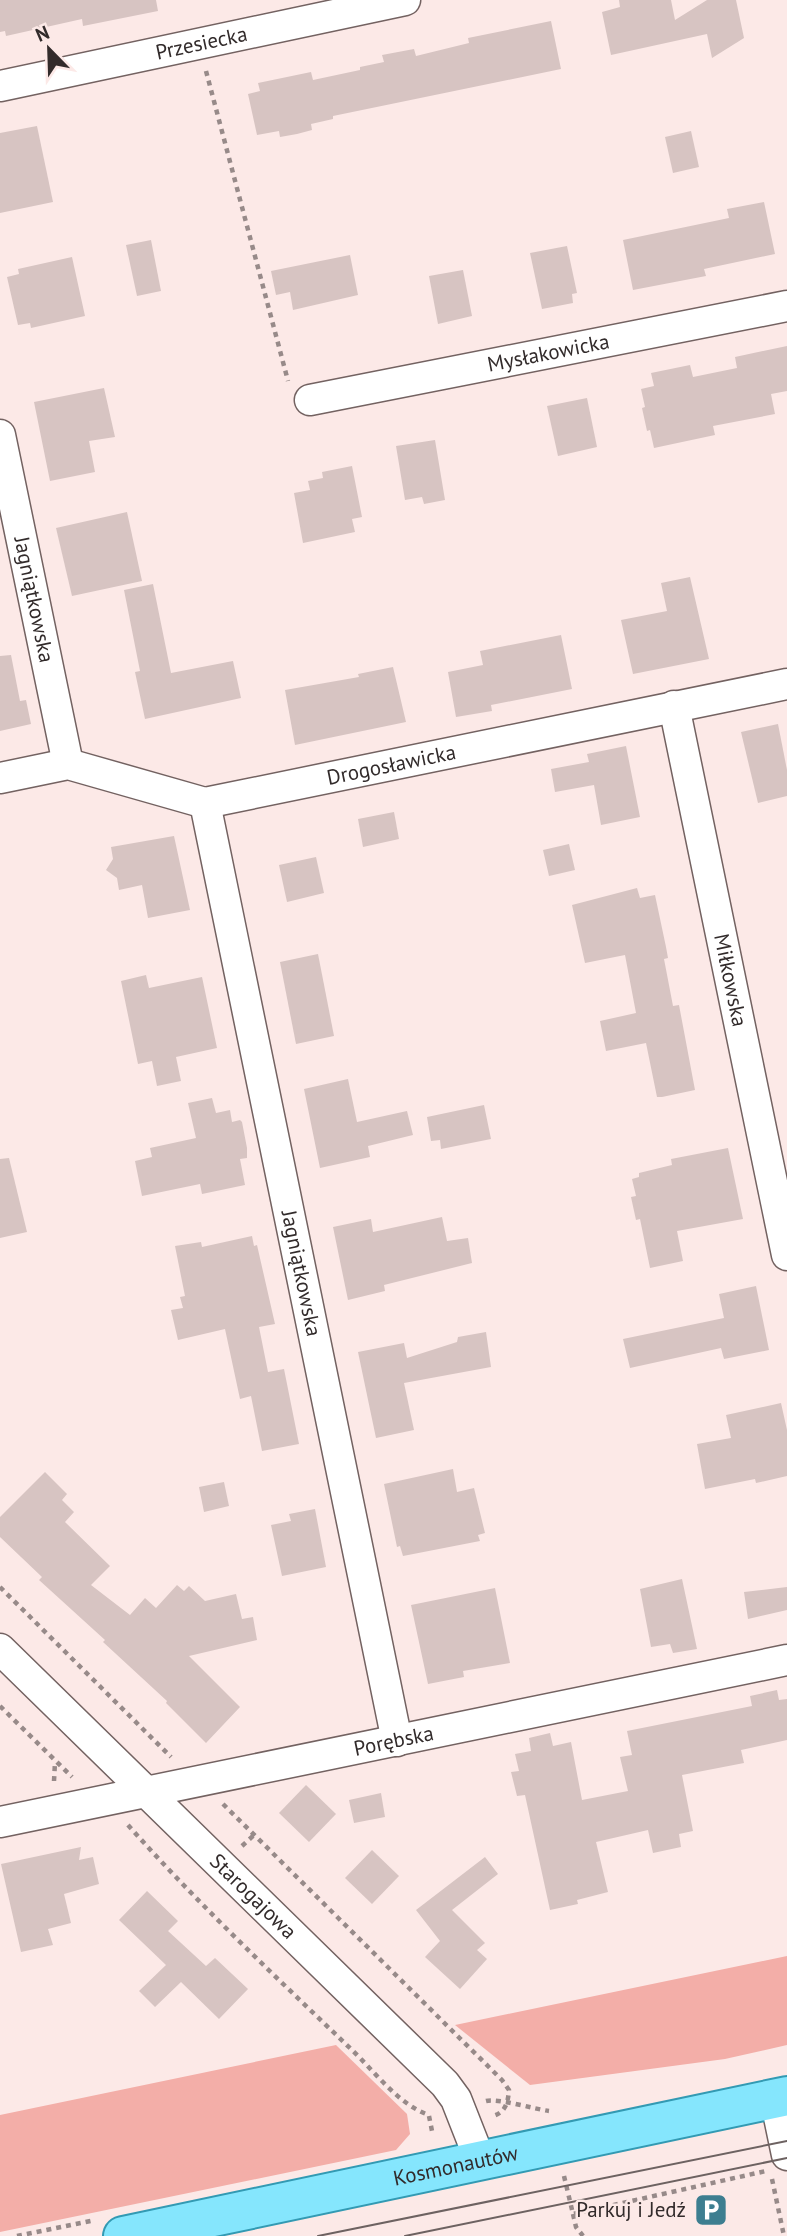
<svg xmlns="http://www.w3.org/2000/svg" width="787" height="2236" font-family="'PT Sans',sans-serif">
<rect width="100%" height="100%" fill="#fce9e7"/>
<g fill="#f3aea8">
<path d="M 787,1956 L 787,2045 L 725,2059 L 530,2085 L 455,2025 Z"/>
<path d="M 336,2045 L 407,2114 L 410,2134 L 396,2150 L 0,2232 L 0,2115 Z"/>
</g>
<g fill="#d7c4c2">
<path d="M 0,0 L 156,0 L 158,11 L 83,26 L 82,19 L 6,36 L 5,31 L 0,32 Z"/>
<path d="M 619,0 L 671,0 L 675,20 L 707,0 L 736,0 L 744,38 L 712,58 L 707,34 L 611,55 L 602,12 L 620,7 Z"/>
<path d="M 551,21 L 561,69 L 333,116 L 333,119 L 311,124 L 312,130 L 297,134 L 280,137 L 279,131 L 257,135 L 248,94 L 260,91 L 258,83 L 311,72 L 313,80 L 360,70 L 360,67 L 384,62 L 382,55 L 414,49 L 416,56 L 469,43 L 468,38 Z"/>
<path d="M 37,126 L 53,202 L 0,213 L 0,133 Z"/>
<path d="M 691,131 L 699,167 L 673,173 L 665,137 Z"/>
<path d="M 764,202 L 775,254 L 704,269 L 706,276 L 633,290 L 623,240 L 729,218 L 727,209 Z"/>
<path d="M 151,240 L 161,291 L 137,296 L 126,245 Z"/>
<path d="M 567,246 L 577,293 L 572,294 L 573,303 L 542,309 L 530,253 Z"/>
<path d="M 350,255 L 358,295 L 293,310 L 290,292 L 276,295 L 271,271 Z"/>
<path d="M 72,257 L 85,316 L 31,328 L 30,323 L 18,325 L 7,277 L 19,274 L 18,269 Z"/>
<path d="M 463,270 L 472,316 L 438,324 L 429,276 Z"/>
<path d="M 787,346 L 787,391 L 771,394 L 775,414 L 713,426 L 715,435 L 654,448 L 650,430 L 647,431 L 642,408 L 645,407 L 641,389 L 654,386 L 651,373 L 690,365 L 693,377 L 737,368 L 735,357 Z"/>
<path d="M 104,388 L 115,437 L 89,441 L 95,472 L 50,481 L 34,402 Z"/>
<path d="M 587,398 L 597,447 L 558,456 L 547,406 Z"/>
<path d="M 435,440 L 445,500 L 424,504 L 422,497 L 405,500 L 396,446 Z"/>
<path d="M 352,466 L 362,517 L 352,519 L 355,532 L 303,543 L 294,493 L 310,490 L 308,481 L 323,478 L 322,472 Z"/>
<path d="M 127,512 L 142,581 L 72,596 L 56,528 Z"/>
<path d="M 690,577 L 709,659 L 633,674 L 621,620 L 667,611 L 661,583 Z"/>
<path d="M 153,584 L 171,673 L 233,661 L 241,698 L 145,719 L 135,672 L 140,671 L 124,590 Z"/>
<path d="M 561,635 L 572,689 L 491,705 L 492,711 L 456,717 L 448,672 L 483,665 L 480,651 Z"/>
<path d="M 11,655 L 20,701 L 26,700 L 31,724 L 0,731 L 0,656 Z"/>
<path d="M 393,667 L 406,722 L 295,745 L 285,690 L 359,677 L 358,674 Z"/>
<path d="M 778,724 L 787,770 L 787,796 L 758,803 L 741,732 Z"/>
<path d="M 626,746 L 640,817 L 601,825 L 594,785 L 555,792 L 551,769 L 589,762 L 587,754 Z"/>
<path d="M 394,812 L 399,839 L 363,847 L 358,819 Z"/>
<path d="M 174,836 L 190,910 L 148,918 L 142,885 L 119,890 L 117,878 L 106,870 L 113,859 L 111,847 Z"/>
<path d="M 569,844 L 575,870 L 549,876 L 543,850 Z"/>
<path d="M 316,857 L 324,893 L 287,902 L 279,865 Z"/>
<path d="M 637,888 L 640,898 L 655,895 L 666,947 L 668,958 L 664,959 L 673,1006 L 679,1005 L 695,1090 L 662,1097 L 657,1097 L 646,1043 L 606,1051 L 600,1021 L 636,1013 L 625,955 L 585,963 L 572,905 Z"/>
<path d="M 318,954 L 334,1036 L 296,1044 L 280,962 Z"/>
<path d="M 146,975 L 149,988 L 202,977 L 217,1048 L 176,1057 L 181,1081 L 157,1086 L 152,1061 L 138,1064 L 121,981 Z"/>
<path d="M 348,1079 L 357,1122 L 407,1111 L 413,1135 L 368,1146 L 370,1157 L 320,1168 L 304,1089 Z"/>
<path d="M 212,1098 L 216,1113 L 230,1110 L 232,1122 L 240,1120 L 242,1122 L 247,1148 L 247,1158 L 240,1159 L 245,1185 L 202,1194 L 200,1184 L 142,1196 L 135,1161 L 152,1157 L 150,1148 L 196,1138 L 188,1103 Z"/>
<path d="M 484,1105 L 491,1139 L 441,1149 L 440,1140 L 431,1141 L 427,1117 Z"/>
<path d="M 728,1148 L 743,1219 L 677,1231 L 683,1261 L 650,1268 L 640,1219 L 636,1220 L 631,1197 L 636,1196 L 632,1179 L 639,1177 L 639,1173 L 672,1165 L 671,1159 Z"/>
<path d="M 9,1158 L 27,1232 L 0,1238 L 0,1159 Z"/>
<path d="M 442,1217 L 447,1241 L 468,1238 L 472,1263 L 384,1285 L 385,1291 L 348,1300 L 333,1227 L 371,1219 L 373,1232 Z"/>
<path d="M 252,1236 L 254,1246 L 257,1245 L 275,1324 L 259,1327 L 268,1372 L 284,1369 L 299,1444 L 262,1451 L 251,1396 L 240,1399 L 225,1329 L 178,1340 L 171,1310 L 183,1308 L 180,1297 L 185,1296 L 175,1246 L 201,1242 L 202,1247 Z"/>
<path d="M 756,1286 L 769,1350 L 724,1359 L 721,1348 L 630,1368 L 623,1339 L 724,1318 L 719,1294 Z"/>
<path d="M 486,1332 L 491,1367 L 404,1383 L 414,1430 L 376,1438 L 358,1352 L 404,1343 L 407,1358 L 457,1342 L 458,1337 Z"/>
<path d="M 781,1403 L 787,1430 L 787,1476 L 756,1483 L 755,1479 L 705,1489 L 697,1444 L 731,1438 L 726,1415 Z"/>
<path d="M 453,1469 L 457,1492 L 474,1488 L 485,1533 L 478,1535 L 480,1541 L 403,1556 L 400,1546 L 397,1547 L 384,1484 Z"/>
<path d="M 45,1472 L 67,1494 L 62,1500 L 74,1512 L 65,1522 L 110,1566 L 91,1585 L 130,1615 L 145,1598 L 156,1608 L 177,1585 L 184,1591 L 189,1586 L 205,1601 L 236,1594 L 242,1619 L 253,1617 L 257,1640 L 189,1656 L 240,1707 L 206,1743 L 166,1703 L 167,1701 L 103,1642 L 105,1640 L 39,1580 L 42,1577 L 0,1537 L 0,1517 Z"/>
<path d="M 224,1482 L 229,1506 L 204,1512 L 199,1487 Z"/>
<path d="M 315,1509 L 326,1567 L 282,1576 L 271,1525 L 291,1521 L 289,1514 Z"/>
<path d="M 682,1579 L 697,1649 L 673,1653 L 670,1644 L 651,1647 L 640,1589 Z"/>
<path d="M 787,1587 L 787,1610 L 748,1619 L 744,1592 Z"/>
<path d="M 495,1588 L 510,1663 L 463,1671 L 464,1677 L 428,1684 L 411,1605 Z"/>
<path d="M 777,1690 L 779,1700 L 787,1699 L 787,1740 L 741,1750 L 744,1763 L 682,1775 L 693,1831 L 679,1834 L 681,1847 L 653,1853 L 648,1830 L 596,1842 L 608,1892 L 577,1900 L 578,1904 L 550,1910 L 525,1795 L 517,1796 L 511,1772 L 519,1771 L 515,1754 L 531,1751 L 529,1738 L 550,1733 L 553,1746 L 571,1742 L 582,1800 L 628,1791 L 620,1757 L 632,1755 L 627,1731 L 752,1706 L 750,1696 Z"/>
<path d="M 306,1785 L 336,1814 L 309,1842 L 279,1813 Z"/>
<path d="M 381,1793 L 385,1817 L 354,1823 L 349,1800 Z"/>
<path d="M 81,1847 L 79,1860 L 93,1857 L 99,1884 L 64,1894 L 71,1923 L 48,1929 L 53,1945 L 21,1952 L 1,1864 Z"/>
<path d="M 372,1850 L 399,1876 L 372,1904 L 345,1878 Z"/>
<path d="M 485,1857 L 498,1874 L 452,1910 L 485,1943 L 477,1950 L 487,1959 L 460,1989 L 425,1957 L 440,1941 L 416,1910 Z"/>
<path d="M 147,1891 L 178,1921 L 168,1931 L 206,1966 L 215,1958 L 248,1989 L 219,2019 L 181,1982 L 155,2007 L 139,1991 L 166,1965 L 119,1920 Z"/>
</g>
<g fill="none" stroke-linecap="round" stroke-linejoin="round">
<defs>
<g id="minor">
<path id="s1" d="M 0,86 L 405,0"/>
<path id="s2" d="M 310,400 L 787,306"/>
<path id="s3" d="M 0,435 L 68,764"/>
<path id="s4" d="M 674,706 L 787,1255"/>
<path id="s5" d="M 0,778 L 68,764 L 205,803 L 787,684"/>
<path id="s6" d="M 205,803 L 397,1741"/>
<path id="s7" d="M 0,1649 L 445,2084 L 456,2099 L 480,2160"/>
<path id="s8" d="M 0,1822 L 787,1660"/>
<path d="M 775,2098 L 787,2155"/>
</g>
<g id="major">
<path id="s9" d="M 123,2236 L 787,2096"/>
</g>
</defs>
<use href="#minor" stroke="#736261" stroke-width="33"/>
<use href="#major" stroke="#339ab3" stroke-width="42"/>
<g stroke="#978a89" stroke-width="4.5" stroke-dasharray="5 5" stroke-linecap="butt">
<path d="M 206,71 L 288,381"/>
<path d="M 0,1587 L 171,1757"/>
<path d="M 0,1706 L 72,1777"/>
<path d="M 54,1781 L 55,1762"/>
<path d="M 223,1804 L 502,2080 L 509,2090 C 508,2102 506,2112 493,2116"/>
<path d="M 128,1825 C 198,1904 276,1977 352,2050 C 375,2072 399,2105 429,2115"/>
<path d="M 242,1846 L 254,1835"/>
<path d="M 486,2101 C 498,2098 534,2109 549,2111"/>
<path d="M 429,2116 L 432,2131"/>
<path d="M 564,2176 L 573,2214 L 766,2171"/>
<path d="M 772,2179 L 784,2236"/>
<path d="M 573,2214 L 576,2227 L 583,2236"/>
<path d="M 17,2236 L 95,2220"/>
</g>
<use href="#minor" stroke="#fff" stroke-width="30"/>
<use href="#major" stroke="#85e6fd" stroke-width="38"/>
<g stroke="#6d6261" stroke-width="2">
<path d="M 318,2236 L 787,2141"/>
<path d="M 405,2236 L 787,2158"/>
</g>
</g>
<defs>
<symbol id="parking-square" viewBox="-11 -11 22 22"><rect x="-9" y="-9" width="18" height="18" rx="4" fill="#3d7e90" stroke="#fce9e7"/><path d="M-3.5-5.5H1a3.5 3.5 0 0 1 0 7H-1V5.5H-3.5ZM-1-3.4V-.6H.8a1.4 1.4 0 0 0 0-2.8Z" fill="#fff"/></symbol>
</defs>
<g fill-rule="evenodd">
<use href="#parking-square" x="692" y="2191" width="38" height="38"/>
</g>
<g text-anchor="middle" stroke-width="5" stroke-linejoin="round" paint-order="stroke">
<g font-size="21" fill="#322b2b" stroke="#fce9e7">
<text dy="7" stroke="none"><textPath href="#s1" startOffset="206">Przesiecka</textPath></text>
<text dy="7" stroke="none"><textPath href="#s2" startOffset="243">Mysłakowicka</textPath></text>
<text dy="7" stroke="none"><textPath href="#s3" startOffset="168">Jagniątkowska</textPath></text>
<text dy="7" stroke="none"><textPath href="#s5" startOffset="402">Drogosławicka</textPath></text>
<text dy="7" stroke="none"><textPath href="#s4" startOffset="280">Miłkowska</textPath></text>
<text dy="7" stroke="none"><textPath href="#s6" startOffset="480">Jagniątkowska</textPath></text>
<text dy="7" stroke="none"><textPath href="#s8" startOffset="402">Porębska</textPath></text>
<text dy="7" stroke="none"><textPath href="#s7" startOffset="354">Starogajowa</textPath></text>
<text dy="7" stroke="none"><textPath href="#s9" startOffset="340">Kosmonautów</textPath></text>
</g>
<g font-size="21" fill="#322b2b" stroke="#fce9e7" text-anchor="end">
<text x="686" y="2217">Parkuj i Jedź</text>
</g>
</g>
<g transform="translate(49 49) rotate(337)" stroke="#fce9e7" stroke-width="5" paint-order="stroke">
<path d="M0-5L12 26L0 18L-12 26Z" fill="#322b2b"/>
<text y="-10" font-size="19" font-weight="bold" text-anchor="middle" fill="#322b2b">N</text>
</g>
</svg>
